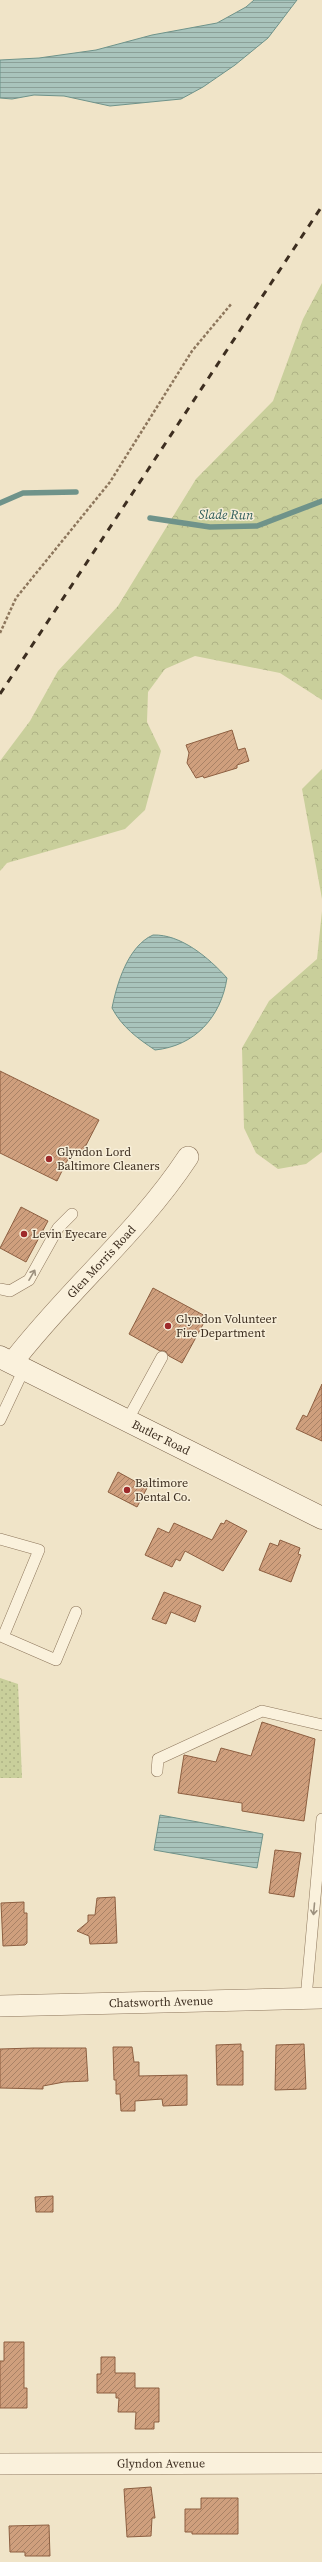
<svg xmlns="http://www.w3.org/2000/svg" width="322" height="2562" font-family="'Source Serif 4',serif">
<defs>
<pattern id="forest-crowns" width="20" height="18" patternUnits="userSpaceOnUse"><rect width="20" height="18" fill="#c9cf9b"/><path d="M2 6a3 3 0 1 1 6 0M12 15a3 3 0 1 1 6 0" fill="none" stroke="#aeb285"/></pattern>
<pattern id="park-dots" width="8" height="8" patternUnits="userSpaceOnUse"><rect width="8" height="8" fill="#c9cf9b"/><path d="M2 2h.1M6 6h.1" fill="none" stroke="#aeb285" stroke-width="1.8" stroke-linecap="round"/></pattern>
<pattern id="water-rules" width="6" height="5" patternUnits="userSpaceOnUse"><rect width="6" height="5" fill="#a9c4bc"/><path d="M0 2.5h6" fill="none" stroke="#8ba098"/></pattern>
<pattern id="building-hatch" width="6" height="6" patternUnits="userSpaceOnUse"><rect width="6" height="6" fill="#cf9f7d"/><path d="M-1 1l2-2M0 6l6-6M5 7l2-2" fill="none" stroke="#a98266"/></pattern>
</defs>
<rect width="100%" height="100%" fill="#f0e4c8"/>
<g fill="url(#forest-crowns)">
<path d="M 322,283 L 322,700 L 280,673 L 195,656 L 165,669 L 148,692 L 147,722 L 161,751 L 145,810 L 125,829 L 7,863 L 0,871 L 0,761 L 30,721 L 58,671 L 118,606 L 196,479 L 273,401 L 303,319 Z"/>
<path d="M 322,769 L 322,899 L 302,789 Z"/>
<path d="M 322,911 L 322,1152 L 306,1164 L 278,1169 L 256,1153 L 244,1128 L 242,1048 L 269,1001 L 317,959 Z"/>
</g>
<path fill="url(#park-dots)" d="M 0,1678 L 18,1684 L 22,1778 L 0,1778 Z"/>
<g fill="url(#water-rules)" stroke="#6f938a">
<path d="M 254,0 L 297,0 L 268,38 L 235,65 L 203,87 L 181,99 L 110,106 L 64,96 L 34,95 L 12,99 L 0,98 L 0,60 L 39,58 L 96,50 L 152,35 L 217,23 L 246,7 Z"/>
<path d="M 153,935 C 181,934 209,958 227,978 C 221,1017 195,1046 155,1050 C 137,1038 122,1027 112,1008 C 117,983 128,946 153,935 Z"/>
<path d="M 160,1815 L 263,1834 L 257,1868 L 154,1850 Z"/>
</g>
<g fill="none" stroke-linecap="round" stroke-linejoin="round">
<g stroke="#6f938a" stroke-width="5.5">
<path d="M 0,503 L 23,493 L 76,492"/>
<path d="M 150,518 L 210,527 L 257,526 L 322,501"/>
</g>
</g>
<g fill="url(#building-hatch)" stroke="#8d5f41">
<path d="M 232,730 L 238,750 L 245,748 L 249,761 L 237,765 L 237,768 L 204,778 L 203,776 L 196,778 L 187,763 L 189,753 L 186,745 Z"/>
<path d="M 0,1071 L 99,1120 L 81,1155 L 72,1151 L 57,1181 L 0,1153 Z"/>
<path d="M 21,1207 L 48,1221 L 26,1262 L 0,1248 Z"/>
<path d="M 153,1288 L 207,1317 L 182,1363 L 169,1356 L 165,1351 L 160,1351 L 129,1334 Z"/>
<path d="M 322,1384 L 322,1441 L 296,1429 L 303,1415 L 307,1417 Z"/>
<path d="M 118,1472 L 147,1488 L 137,1507 L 108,1492 Z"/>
<path d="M 226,1520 L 247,1531 L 223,1571 L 185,1551 L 180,1561 L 176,1559 L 172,1567 L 145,1555 L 158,1528 L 169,1533 L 174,1523 L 212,1540 L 221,1523 L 224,1524 Z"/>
<path d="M 280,1540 L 300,1548 L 298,1554 L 301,1555 L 291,1582 L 259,1570 L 270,1543 L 278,1546 Z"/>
<path d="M 164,1592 L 201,1606 L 195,1622 L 171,1612 L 166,1624 L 152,1619 Z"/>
<path d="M 262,1722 L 315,1739 L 304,1821 L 242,1811 L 242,1803 L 178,1793 L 184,1755 L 216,1762 L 221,1748 L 251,1756 Z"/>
<path d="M 275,1850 L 301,1853 L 294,1897 L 269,1893 Z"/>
<path d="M 115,1897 L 117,1943 L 90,1944 L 89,1936 L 77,1931 L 88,1922 L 88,1915 L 95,1915 L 97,1898 Z"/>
<path d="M 24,1902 L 24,1913 L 27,1913 L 27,1943 L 25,1945 L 3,1946 L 1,1903 Z"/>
<path d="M 241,2044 L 241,2051 L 243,2051 L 243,2085 L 217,2085 L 216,2045 Z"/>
<path d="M 304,2044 L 306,2089 L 275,2090 L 276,2045 Z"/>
<path d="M 113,2047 L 132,2047 L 134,2062 L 139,2062 L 139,2076 L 187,2075 L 187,2105 L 163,2106 L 162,2099 L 135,2101 L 135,2111 L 121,2111 L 120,2094 L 116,2094 L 116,2080 L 114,2080 Z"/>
<path d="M 33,2048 L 86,2048 L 88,2081 L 64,2082 L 43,2086 L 43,2089 L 0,2088 L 0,2049 Z"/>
<path d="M 53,2196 L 53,2212 L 36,2212 L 35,2197 Z"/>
<path d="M 4,2342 L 24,2342 L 24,2388 L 27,2388 L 27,2408 L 0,2408 L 0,2361 L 4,2361 Z"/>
<path d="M 101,2357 L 115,2357 L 115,2373 L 135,2373 L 135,2388 L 159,2388 L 159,2422 L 154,2422 L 154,2429 L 135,2429 L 136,2412 L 118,2412 L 119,2398 L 116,2398 L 116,2393 L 97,2393 L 97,2374 L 101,2374 Z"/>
<path d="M 151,2487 L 155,2518 L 152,2518 L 151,2536 L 127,2537 L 124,2489 Z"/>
<path d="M 201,2498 L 238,2498 L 238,2534 L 192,2534 L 192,2532 L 185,2532 L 185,2509 L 201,2509 Z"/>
<path d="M 49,2525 L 50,2556 L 25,2556 L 25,2552 L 10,2552 L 9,2526 Z"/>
</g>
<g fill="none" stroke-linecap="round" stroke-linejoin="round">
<defs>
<g id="service">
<path d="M 0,1289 L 10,1291 L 29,1280 L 58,1228 L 72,1214"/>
<path d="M 0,1420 L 24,1369"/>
<path d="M 127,1421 L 162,1357"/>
<path d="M 0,1539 L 39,1550 L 3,1637 L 56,1660 L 76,1612"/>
<path d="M 157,1771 L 158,1759 L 262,1711 L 322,1725"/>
<path d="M 306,1998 L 322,1819"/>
</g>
<g id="minor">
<path id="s1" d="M 12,1363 C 67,1291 138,1233 188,1157"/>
<path id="s2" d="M 0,2006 L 322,1998"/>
<path id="s3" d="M 0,2464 L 322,2463"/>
</g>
<g id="secondary">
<path id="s4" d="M 0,1357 L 322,1518"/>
</g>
</defs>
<use href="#service" stroke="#8d765c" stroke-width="12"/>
<use href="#minor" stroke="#8d765c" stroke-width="22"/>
<use href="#secondary" stroke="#6f573f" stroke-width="23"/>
<path stroke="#8d765c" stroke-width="2.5" stroke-dasharray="3 2" stroke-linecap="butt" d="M 0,633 L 16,598 L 110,482 L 192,351 L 232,303"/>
<use href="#service" stroke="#faf1dc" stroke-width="11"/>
<use href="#minor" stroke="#faf1dc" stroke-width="21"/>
<use href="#secondary" stroke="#faf1dc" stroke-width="22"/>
<path stroke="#3d2e20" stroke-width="3" stroke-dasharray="7 7" stroke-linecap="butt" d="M 0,694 L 322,206"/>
</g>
<defs><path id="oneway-shaft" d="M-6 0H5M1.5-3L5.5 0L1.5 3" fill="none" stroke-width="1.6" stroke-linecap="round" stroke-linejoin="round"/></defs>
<g stroke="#9c907e">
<use href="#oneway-shaft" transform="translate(32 1275) rotate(-60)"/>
<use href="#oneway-shaft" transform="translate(314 1909) rotate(95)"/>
</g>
<g fill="#9e2a2b" stroke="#f7eed8" stroke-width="1.5">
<circle cx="49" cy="1159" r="4"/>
<circle cx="24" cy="1234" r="4"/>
<circle cx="168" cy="1326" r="4"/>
<circle cx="127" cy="1490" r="4"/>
</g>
<g text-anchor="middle" stroke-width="3" stroke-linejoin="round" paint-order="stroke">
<g font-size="12" fill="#3d2e20" stroke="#f7eed8" text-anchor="start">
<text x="57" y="1156">Glyndon Lord<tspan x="57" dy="14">Baltimore Cleaners</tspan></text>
<text x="32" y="1238">Levin Eyecare</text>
<text x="176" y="1323">Glyndon Volunteer<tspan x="176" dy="14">Fire Department</tspan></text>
<text x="135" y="1487">Baltimore<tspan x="135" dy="14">Dental Co.</tspan></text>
</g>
<g font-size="12" fill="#3d2e20" stroke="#f7eed8">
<text dy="4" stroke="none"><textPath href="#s1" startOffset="135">Glen Morris Road</textPath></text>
<text dy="4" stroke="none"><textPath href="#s4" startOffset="180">Butler Road</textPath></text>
<text dy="4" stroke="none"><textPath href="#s2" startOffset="161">Chatsworth Avenue</textPath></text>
<text dy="4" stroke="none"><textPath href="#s3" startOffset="161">Glyndon Avenue</textPath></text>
</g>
<g font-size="13" font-style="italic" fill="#2f5d5a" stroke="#f7eed8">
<text transform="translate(226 514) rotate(1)" y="5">Slade Run</text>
</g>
</g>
</svg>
